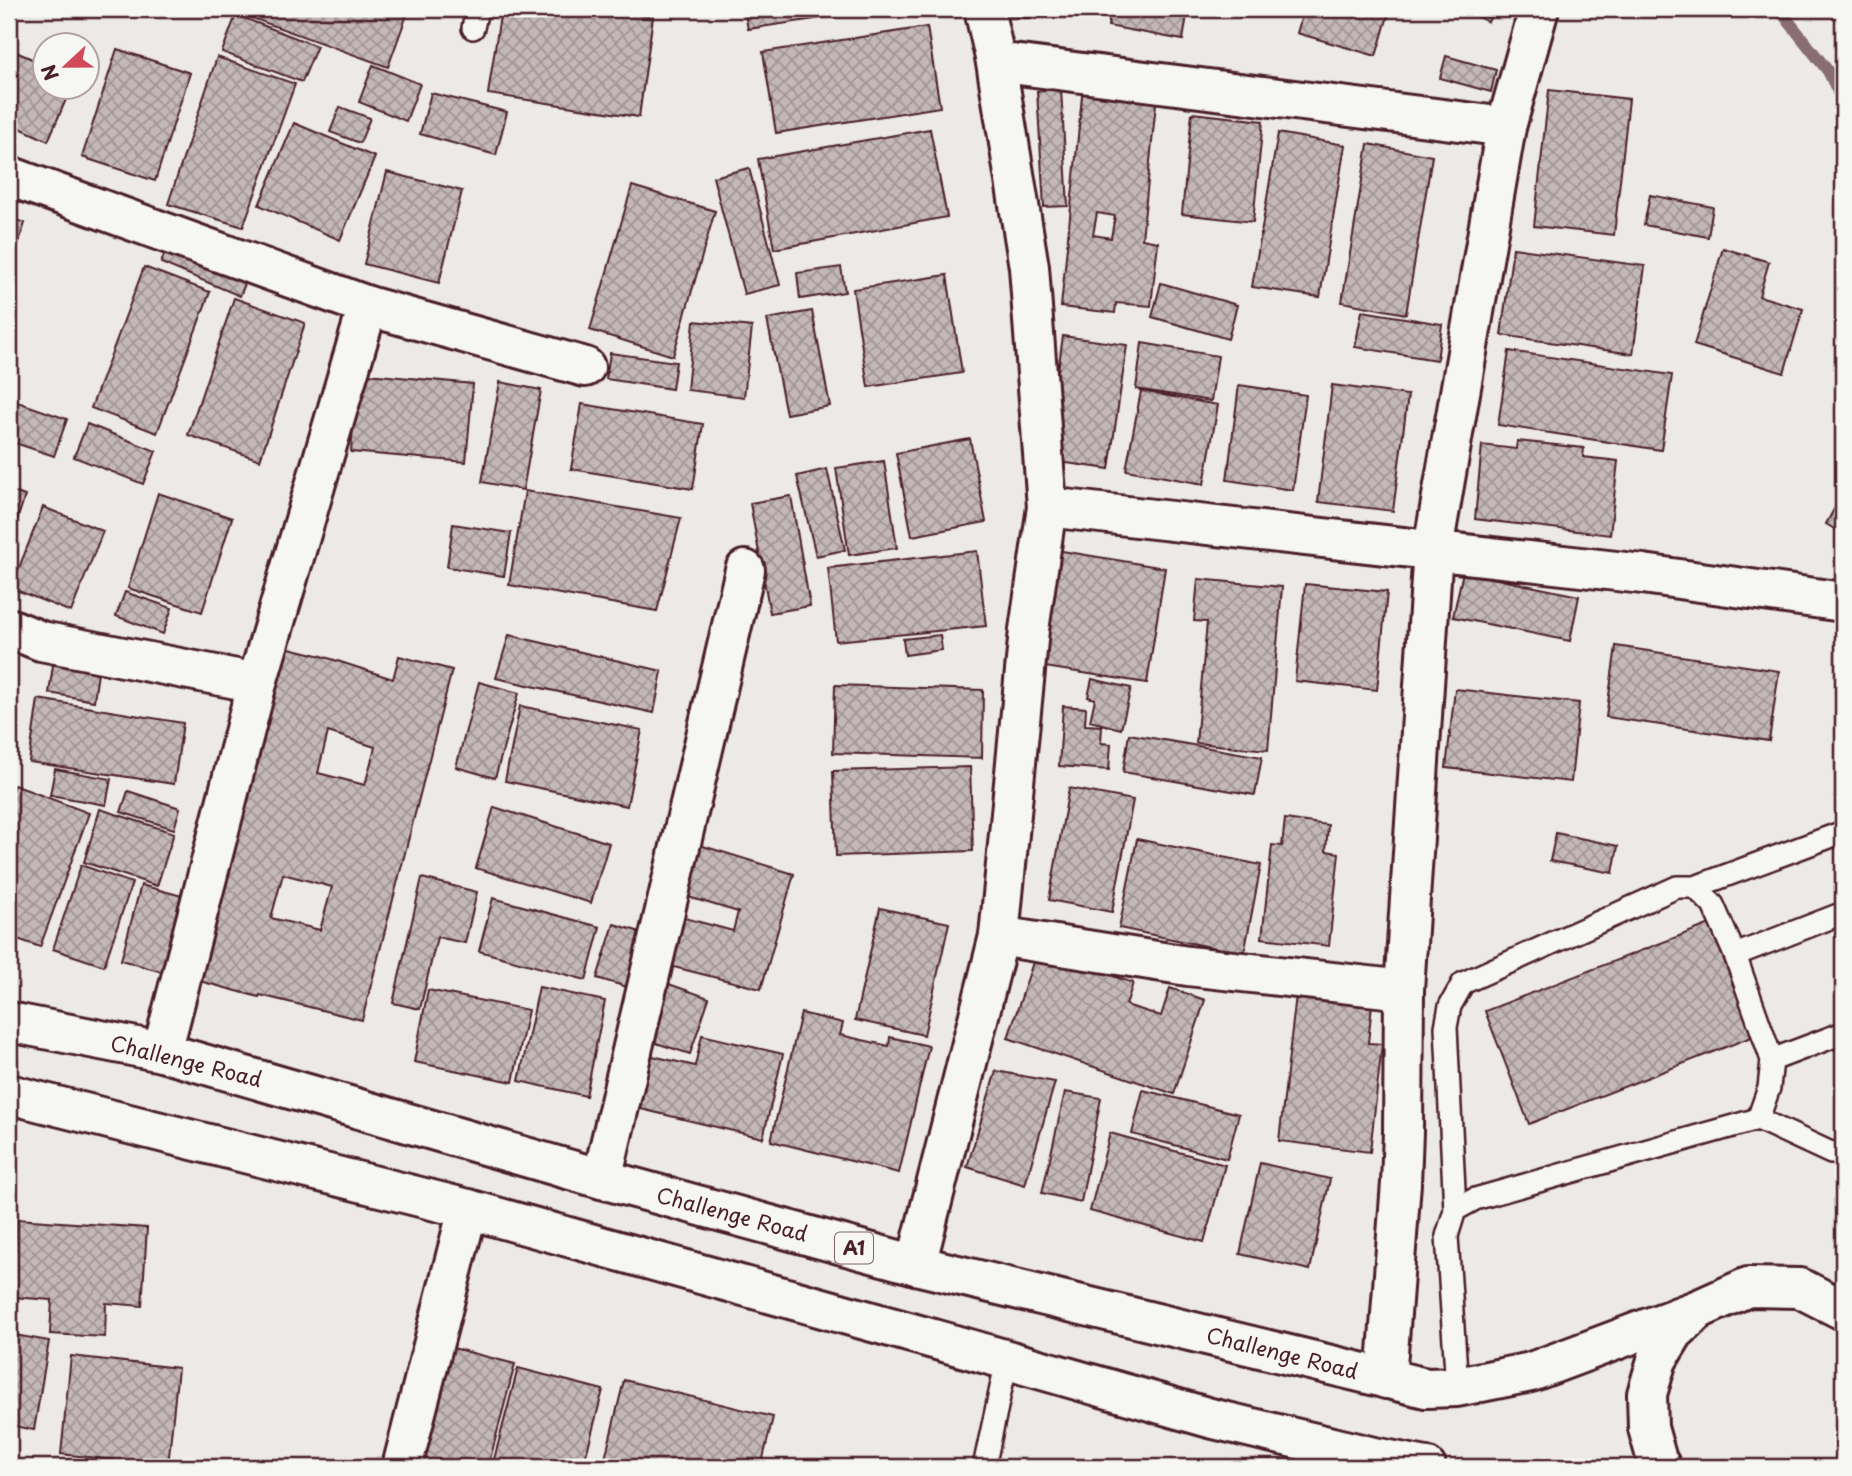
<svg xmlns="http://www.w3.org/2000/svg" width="1852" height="1476" font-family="'Playpen Sans',sans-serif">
<defs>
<pattern id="building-cross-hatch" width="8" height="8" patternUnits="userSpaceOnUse" patternTransform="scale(1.75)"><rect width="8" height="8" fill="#c4b7b7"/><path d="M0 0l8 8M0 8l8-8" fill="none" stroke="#a19495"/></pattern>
</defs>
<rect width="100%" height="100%" fill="#ece9e6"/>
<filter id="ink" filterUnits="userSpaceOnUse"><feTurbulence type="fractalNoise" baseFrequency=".0143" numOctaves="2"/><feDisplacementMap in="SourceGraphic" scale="14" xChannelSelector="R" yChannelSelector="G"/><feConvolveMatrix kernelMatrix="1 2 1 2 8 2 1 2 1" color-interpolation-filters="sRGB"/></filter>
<g filter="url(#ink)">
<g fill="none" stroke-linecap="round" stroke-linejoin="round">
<path stroke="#886e73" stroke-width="12" d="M 1779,9 L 1828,71 L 1843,102"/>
</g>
<g fill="url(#building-cross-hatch)" stroke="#4a1f2b" stroke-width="2" fill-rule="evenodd">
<path d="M 234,9 L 409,9 L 388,67 L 233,11 Z"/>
<path d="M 501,9 L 597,9 L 653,17 L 639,117 L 488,94 Z"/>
<path d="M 744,9 L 883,9 L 748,29 Z"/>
<path d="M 992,9 L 1037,9 L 1036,19 L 991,14 Z"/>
<path d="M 1111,9 L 1188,9 L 1183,40 L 1108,26 Z"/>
<path d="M 1304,9 L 1390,9 L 1376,56 L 1297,33 Z"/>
<path d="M 1462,9 L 1495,9 L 1488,22 Z"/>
<path d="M 236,15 L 317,46 L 302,82 L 222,52 Z"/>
<path d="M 927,27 L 940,107 L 776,133 L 763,52 Z"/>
<path d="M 9,49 L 46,65 L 46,88 L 71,88 L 48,141 L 9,123 Z"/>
<path d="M 117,49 L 190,73 L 155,181 L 82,157 Z"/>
<path d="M 1446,56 L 1496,70 L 1491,92 L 1440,78 Z"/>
<path d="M 217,57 L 295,84 L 243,227 L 168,204 Z"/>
<path d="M 373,65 L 420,84 L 406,121 L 359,102 Z"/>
<path d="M 1083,86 L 1157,94 L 1142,239 L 1158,242 L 1151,306 L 1116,303 L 1115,313 L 1061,307 ZM 1097,213 L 1115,216 L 1111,238 L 1093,235 Z"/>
<path d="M 1061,89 L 1068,206 L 1044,207 L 1037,91 Z"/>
<path d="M 1549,90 L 1629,99 L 1614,235 L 1534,226 Z"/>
<path d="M 431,93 L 507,112 L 496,155 L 420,134 Z"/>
<path d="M 340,107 L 370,118 L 360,143 L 330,132 Z"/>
<path d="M 1192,113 L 1263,121 L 1253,222 L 1182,214 Z"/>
<path d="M 294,123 L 375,157 L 340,240 L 259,205 Z"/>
<path d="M 930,129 L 947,217 L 774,249 L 758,159 Z"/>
<path d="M 1278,133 L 1345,145 L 1320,297 L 1252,287 Z"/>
<path d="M 1368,144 L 1432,156 L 1406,314 L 1342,302 Z"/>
<path d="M 749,168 L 780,285 L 744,294 L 713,177 Z"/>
<path d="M 387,172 L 462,191 L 439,283 L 364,264 Z"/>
<path d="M 632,186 L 715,211 L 673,356 L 590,330 Z"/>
<path d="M 1650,195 L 1713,207 L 1708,237 L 1644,225 Z"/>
<path d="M 9,217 L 25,223 L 9,272 Z"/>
<path d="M 170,239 L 250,272 L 240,296 L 161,263 Z"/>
<path d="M 1513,248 L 1645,266 L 1633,354 L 1501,335 Z"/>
<path d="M 1723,248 L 1769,262 L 1759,296 L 1803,309 L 1784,373 L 1694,345 Z"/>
<path d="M 144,267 L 210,292 L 157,433 L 91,408 Z"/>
<path d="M 841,267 L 845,292 L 800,299 L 797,273 Z"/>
<path d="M 947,275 L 962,373 L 868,387 L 853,289 Z"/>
<path d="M 1161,283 L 1237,305 L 1228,339 L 1152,317 Z"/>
<path d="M 234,298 L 305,323 L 260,460 L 188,435 Z"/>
<path d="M 812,311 L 830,406 L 786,414 L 767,319 Z"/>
<path d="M 1362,311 L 1442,324 L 1437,360 L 1355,347 Z"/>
<path d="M 694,321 L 752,327 L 744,397 L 687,390 Z"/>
<path d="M 1063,336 L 1127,345 L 1109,469 L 1045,460 Z"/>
<path d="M 1142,343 L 1218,356 L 1211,401 L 1136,389 Z"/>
<path d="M 1509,351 L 1672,375 L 1661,450 L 1498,425 Z"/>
<path d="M 610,353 L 676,362 L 672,389 L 606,379 Z"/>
<path d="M 357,373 L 473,384 L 466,462 L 351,452 Z"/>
<path d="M 500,382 L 541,390 L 523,490 L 482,482 Z"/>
<path d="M 1239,385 L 1306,395 L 1293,490 L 1227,480 Z"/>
<path d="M 1332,385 L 1408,395 L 1393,511 L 1318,502 Z"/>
<path d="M 1141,391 L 1218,405 L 1204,484 L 1126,470 Z"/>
<path d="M 9,399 L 67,419 L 54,456 L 9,441 Z"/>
<path d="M 582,404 L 703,424 L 693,489 L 571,469 Z"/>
<path d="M 87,424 L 156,451 L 143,484 L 74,457 Z"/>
<path d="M 970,439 L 986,522 L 912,536 L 896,453 Z"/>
<path d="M 1517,441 L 1584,448 L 1583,457 L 1618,461 L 1610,535 L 1475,519 L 1482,445 L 1516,449 Z"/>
<path d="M 884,461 L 897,548 L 849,555 L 836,468 Z"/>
<path d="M 827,469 L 845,550 L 816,556 L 797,476 Z"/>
<path d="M 9,490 L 25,496 L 9,544 Z"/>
<path d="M 525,491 L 681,518 L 657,611 L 509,585 Z"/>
<path d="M 158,493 L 232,518 L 202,612 L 128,588 Z"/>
<path d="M 1843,493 L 1843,534 L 1826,524 Z"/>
<path d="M 791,496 L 810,606 L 770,613 L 750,503 Z"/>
<path d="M 43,507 L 103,531 L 71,612 L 11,588 Z"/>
<path d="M 453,524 L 511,533 L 504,576 L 447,567 Z"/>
<path d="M 1050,549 L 1165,568 L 1147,683 L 1032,665 Z"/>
<path d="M 977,551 L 986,626 L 836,641 L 828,568 Z"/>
<path d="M 1463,572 L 1579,596 L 1570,641 L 1453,617 Z"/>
<path d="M 1198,579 L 1282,587 L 1268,750 L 1196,743 L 1207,622 L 1194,621 Z"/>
<path d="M 1305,584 L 1387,592 L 1377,690 L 1295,681 Z"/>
<path d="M 125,592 L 172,608 L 163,634 L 116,616 Z"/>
<path d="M 509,635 L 662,671 L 654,713 L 496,678 Z"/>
<path d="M 940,635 L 942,650 L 905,655 L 903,639 Z"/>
<path d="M 281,646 L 322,656 L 393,679 L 399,656 L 452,670 L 362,1020 L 260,995 L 259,997 L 192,979 ZM 328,732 L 375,747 L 365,785 L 318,773 ZM 283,874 L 332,887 L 320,930 L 271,918 Z"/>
<path d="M 1616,646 L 1779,671 L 1769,741 L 1606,717 Z"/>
<path d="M 55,651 L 100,658 L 94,701 L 49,693 Z"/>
<path d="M 1092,679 L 1131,688 L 1121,729 L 1090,721 L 1095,699 L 1088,697 Z"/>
<path d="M 479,682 L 519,693 L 495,778 L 456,767 Z"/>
<path d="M 835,685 L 983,690 L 982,758 L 833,753 Z"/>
<path d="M 1455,689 L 1579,703 L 1571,782 L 1446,768 Z"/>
<path d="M 38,699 L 183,723 L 174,784 L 29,762 Z"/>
<path d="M 520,706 L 642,730 L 627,806 L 505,781 Z"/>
<path d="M 1063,706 L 1086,708 L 1085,725 L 1102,726 L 1101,743 L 1111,744 L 1109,770 L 1059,766 Z"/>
<path d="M 1129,734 L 1262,757 L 1255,795 L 1123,772 Z"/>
<path d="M 970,767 L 973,851 L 836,856 L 833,771 Z"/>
<path d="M 55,769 L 111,779 L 106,805 L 50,795 Z"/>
<path d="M 14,785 L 89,813 L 40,947 L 9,936 L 9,799 Z"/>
<path d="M 1069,788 L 1133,800 L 1112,912 L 1049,900 Z"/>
<path d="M 128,791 L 180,808 L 174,829 L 121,812 Z"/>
<path d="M 494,807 L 609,843 L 591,903 L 476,868 Z"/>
<path d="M 100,809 L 174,833 L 157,886 L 84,862 Z"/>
<path d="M 1285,819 L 1328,825 L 1326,851 L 1339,853 L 1329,946 L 1262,938 L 1272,845 L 1282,846 Z"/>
<path d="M 1556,833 L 1618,846 L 1613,873 L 1550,861 Z"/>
<path d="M 1137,839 L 1261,865 L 1244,954 L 1119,928 Z"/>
<path d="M 690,842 L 794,874 L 761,989 L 658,963 L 670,914 L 733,931 L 738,912 L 675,893 Z"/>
<path d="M 81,865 L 132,883 L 104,966 L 53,949 Z"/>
<path d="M 422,878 L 477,892 L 465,943 L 437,937 L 420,1009 L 393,1003 Z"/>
<path d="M 141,885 L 182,896 L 162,972 L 121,960 Z"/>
<path d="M 493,898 L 600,927 L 586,980 L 479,951 Z"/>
<path d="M 880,908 L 949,923 L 924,1035 L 855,1020 Z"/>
<path d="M 614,924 L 647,934 L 630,988 L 597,978 Z"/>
<path d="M 1710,924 L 1754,1036 L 1529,1124 L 1485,1011 Z"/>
<path d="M 1037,950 L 1133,983 L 1126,1005 L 1161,1016 L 1170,988 L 1205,1000 L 1174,1094 L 1008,1038 Z"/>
<path d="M 666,983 L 709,998 L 690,1054 L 647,1040 Z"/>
<path d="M 539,987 L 605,1001 L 586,1096 L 519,1081 Z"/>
<path d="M 428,990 L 528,1010 L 513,1082 L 414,1062 Z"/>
<path d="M 1296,995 L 1372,1004 L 1368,1043 L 1382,1044 L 1370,1152 L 1279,1141 Z"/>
<path d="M 801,1013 L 843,1023 L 840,1035 L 889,1046 L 890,1037 L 929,1046 L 899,1173 L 771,1141 Z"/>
<path d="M 702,1035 L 783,1054 L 763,1138 L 628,1106 L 640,1053 L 695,1066 Z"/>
<path d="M 996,1071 L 1055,1082 L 1025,1185 L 967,1167 Z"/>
<path d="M 1143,1090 L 1239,1114 L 1227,1159 L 1132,1134 Z"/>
<path d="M 1065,1092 L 1101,1098 L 1081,1202 L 1042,1193 Z"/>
<path d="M 1110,1133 L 1225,1165 L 1204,1242 L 1090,1211 Z"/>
<path d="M 1260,1163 L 1330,1179 L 1310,1270 L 1240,1254 Z"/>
<path d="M 17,1219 L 147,1228 L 142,1306 L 106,1303 L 105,1337 L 50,1334 L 52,1300 L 12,1297 Z"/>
<path d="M 9,1334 L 49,1341 L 34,1430 L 9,1425 Z"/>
<path d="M 449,1347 L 515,1364 L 488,1467 L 417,1467 Z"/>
<path d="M 71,1356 L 178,1368 L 168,1466 L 61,1454 Z"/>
<path d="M 518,1368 L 603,1390 L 583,1467 L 492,1467 Z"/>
<path d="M 624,1380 L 773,1417 L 761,1467 L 603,1467 Z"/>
</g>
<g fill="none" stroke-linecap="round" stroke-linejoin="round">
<defs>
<g id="service">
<path d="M 473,28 L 477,9"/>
<path d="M 1695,887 L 1843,832"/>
<path d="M 1735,955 L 1843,913"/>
<path d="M 1772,1060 L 1843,1033"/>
<path d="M 1455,1210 L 1446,1027 L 1450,1006 L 1463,983 L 1677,887 L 1695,887 L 1713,905 L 1735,955 L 1772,1060 L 1769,1088 L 1758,1119"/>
<path d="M 1457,1387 L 1447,1236 L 1455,1210 L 1475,1199 L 1758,1119 L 1831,1153 L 1843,1152"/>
<path d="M 984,1467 L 1007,1360"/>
</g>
<g id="minor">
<path d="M 996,62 L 1506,127"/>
<path d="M 9,176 L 368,306 L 585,367"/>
<path d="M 1047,507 L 1643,574 L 1843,602"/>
<path d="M 9,628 L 41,641 L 257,683"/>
<path d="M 999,936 L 1188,966 L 1404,990"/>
<path d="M 162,1052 L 257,683 L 368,306"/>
<path d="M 602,1179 L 745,570"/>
<path d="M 916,1265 L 999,936 L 1029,630 L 1047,507 L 1029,267 L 996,62 L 984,9"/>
<path d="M 1386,1379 L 1401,1183 L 1403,1132 L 1404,990 L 1433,549 L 1506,127 L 1539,9"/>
<path d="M 402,1467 L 468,1209"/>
</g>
<g id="trunk">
<path d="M 9,1022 L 162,1052 L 602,1179 L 916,1265 L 1426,1388 L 1457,1387 L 1531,1372 L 1699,1309"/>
<path d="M 9,1094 L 468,1209 L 962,1347 L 1210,1418 L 1374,1457 L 1426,1467"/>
<path d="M 1661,1467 L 1657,1460 L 1648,1428 L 1647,1394 L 1657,1360 L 1674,1332 L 1699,1309 L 1748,1287 L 1800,1288 L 1843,1310"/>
</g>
</defs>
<use href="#service" stroke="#4a1f2b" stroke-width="26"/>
<use href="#minor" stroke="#4a1f2b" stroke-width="44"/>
<use href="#trunk" stroke="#4a1f2b" stroke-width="44"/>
<use href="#service" stroke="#f6f6f2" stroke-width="21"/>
<use href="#minor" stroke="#f6f6f2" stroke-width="38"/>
<use href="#trunk" stroke="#f6f6f2" stroke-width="38"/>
</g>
</g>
<g text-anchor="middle" stroke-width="5" stroke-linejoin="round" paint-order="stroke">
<rect fill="#f6f6f2" stroke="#7e6067" stroke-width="2" x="835" y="1232.5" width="38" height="31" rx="5"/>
<g font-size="19" font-weight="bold" fill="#4a1f2b">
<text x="854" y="1255">A1</text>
</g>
<g font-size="21" fill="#4a1f2b" stroke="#f6f6f2">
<text transform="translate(186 1062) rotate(14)" y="7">Challenge Road</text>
<text transform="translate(732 1215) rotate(15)" y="7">Challenge Road</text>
<text transform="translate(1282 1354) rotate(14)" y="7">Challenge Road</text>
</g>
</g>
<rect width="1852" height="1476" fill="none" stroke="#f6f6f2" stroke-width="35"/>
<rect x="18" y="18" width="1817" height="1441" fill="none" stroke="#4a1f2b" stroke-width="2.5" filter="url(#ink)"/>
<g transform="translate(66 66) rotate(248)"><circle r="33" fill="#f6f6f2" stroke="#b1a0a2" stroke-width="2"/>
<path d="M0-5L12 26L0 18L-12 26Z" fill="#d1495b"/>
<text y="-10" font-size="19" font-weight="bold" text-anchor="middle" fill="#4a1f2b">N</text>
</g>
</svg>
